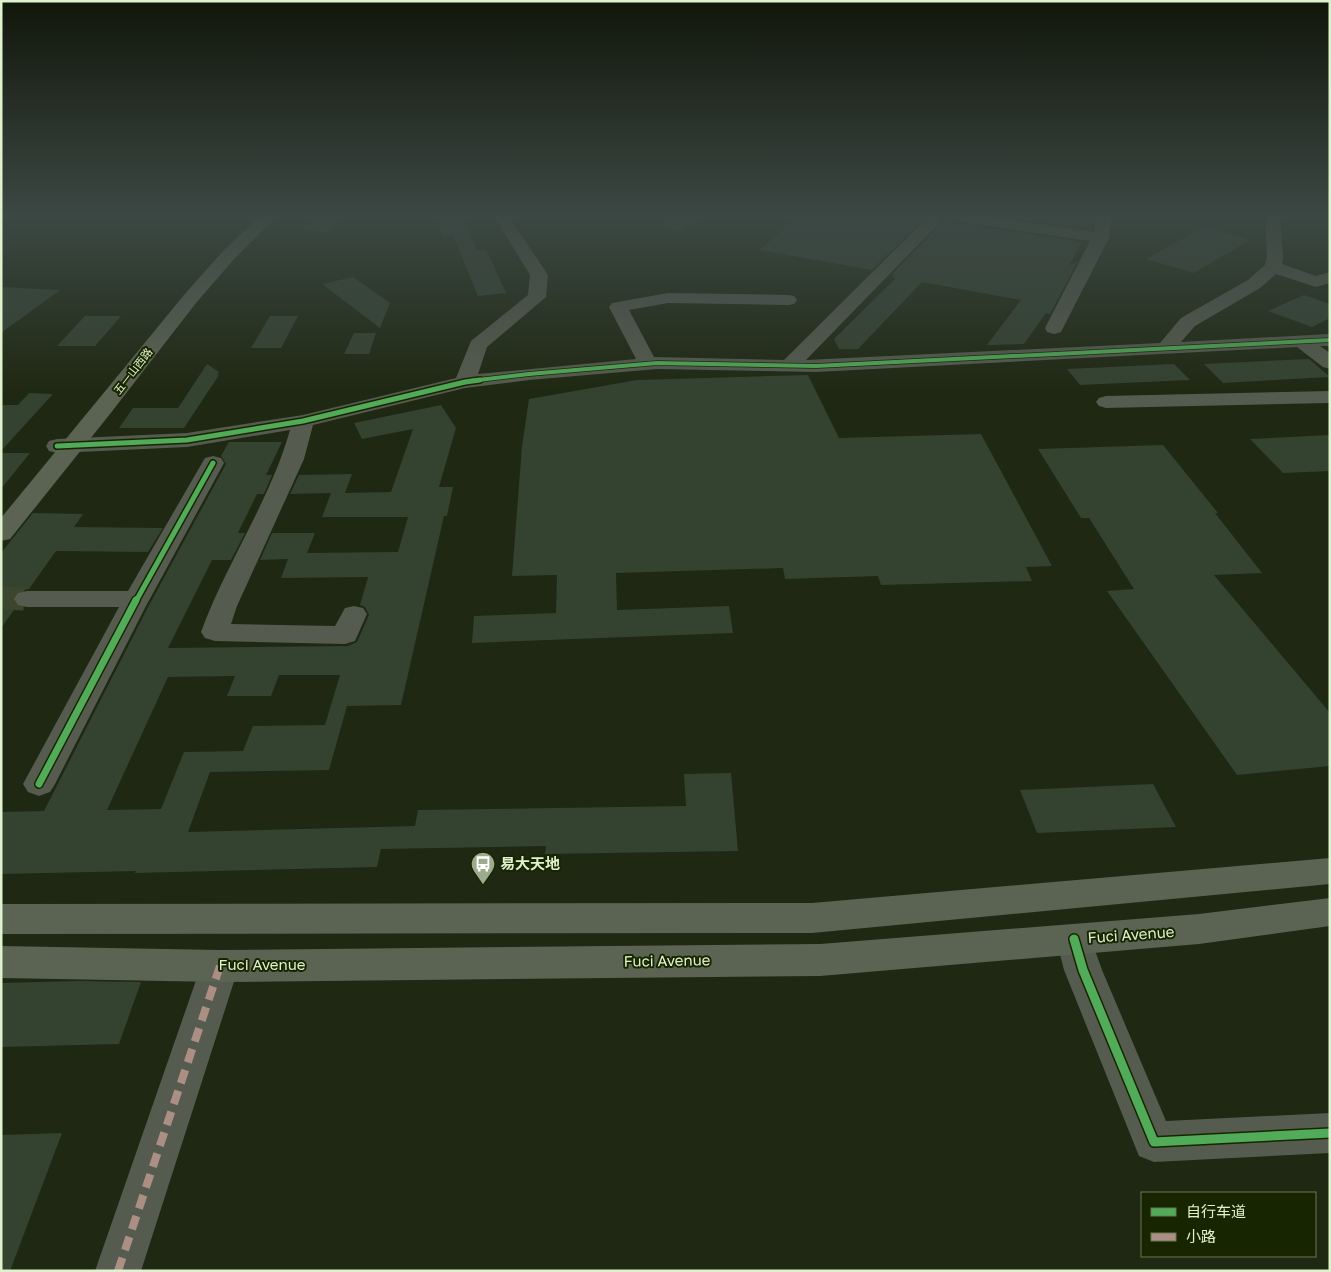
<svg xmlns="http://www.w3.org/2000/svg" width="1331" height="1272" font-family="'Golos Text','Noto Sans SC',sans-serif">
<rect width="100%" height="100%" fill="#1f2812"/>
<g fill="#344230" fill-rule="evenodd">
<path d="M 321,214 L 347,214 L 327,232 L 302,230 Z"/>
<path d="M 677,214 L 704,214 L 681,231 L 659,227 Z"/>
<path d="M 801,214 L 918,214 L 927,215 L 872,270 L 759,250 Z"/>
<path d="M 982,214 L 1053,214 L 1094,220 L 1089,229 Z"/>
<path d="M 463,216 L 477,250 L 486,249 L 506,293 L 478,296 L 453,235 L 443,236 L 437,218 Z"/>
<path d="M 944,221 L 1082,242 L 1069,266 L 1078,261 L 1050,314 L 1046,313 L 1024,344 L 987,345 L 1021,300 L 922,282 L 858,349 L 839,349 L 834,339 L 896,278 L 892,277 L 894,274 L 892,274 Z"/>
<path d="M 1204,227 L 1250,240 L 1194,273 L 1146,259 Z"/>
<path d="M 353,277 L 390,303 L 380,328 L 322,284 Z"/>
<path d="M 1,287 L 60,290 L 1,333 Z"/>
<path d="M 1304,295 L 1330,304 L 1330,318 L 1312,327 L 1268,311 Z"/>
<path d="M 85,316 L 121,316 L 95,346 L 57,346 Z"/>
<path d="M 270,316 L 298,316 L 281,348 L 251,348 Z"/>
<path d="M 354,333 L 376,333 L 369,354 L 344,354 Z"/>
<path d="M 1309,359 L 1330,377 L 1223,383 L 1204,364 Z"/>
<path d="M 207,364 L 219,372 L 217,375 L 219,375 L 184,428 L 119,428 L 133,408 L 178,408 Z"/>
<path d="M 1174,364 L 1190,380 L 1080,385 L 1067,369 Z"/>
<path d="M 808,375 L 839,438 L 981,434 L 1052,566 L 1026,567 L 1032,581 L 881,585 L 878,576 L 785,579 L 783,568 L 616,573 L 617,610 L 729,606 L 733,633 L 472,643 L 474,616 L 556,613 L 557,575 L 512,576 L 522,446 L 529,399 L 637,380 Z"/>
<path d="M 29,393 L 53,394 L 1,451 L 1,405 L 18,405 Z"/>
<path d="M 441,405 L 456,428 L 439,487 L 453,487 L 447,516 L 444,516 L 401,705 L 347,706 L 329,770 L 210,772 L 188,832 L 415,826 L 418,810 L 686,806 L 684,774 L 731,773 L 738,851 L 545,854 L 546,846 L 381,849 L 377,867 L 135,873 L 136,871 L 1,874 L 1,812 L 44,811 L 148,607 L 226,464 L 221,456 L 229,442 L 282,442 L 266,475 L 272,475 L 264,494 L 257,494 L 238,533 L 245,533 L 231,560 L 212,560 L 168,648 L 348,646 L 357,642 L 369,615 L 365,607 L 360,605 L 368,577 L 281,578 L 288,559 L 260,560 L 272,533 L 315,533 L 307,553 L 398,552 L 408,517 L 322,517 L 331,493 L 290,494 L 299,475 L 352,474 L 345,493 L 391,492 L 413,429 L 362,439 L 354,423 ZM 279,675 L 340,675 L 325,725 L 253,726 L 243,751 L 184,752 L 161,809 L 107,810 L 168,677 L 235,676 L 227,696 L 271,696 Z"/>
<path d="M 1330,435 L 1330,471 L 1283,473 L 1250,439 Z"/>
<path d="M 1163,445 L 1218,513 L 1215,513 L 1262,573 L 1214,575 L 1330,713 L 1330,766 L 1237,775 L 1107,591 L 1134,589 L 1089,518 L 1081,518 L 1038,449 Z"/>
<path d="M 1,453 L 30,453 L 1,489 Z"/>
<path d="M 33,513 L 83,514 L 74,527 L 163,528 L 148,552 L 56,551 L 29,589 L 16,592 L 12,600 L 17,606 L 1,628 L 1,553 Z"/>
<path d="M 1153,784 L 1176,827 L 1037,833 L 1020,790 Z"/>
<path d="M 78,981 L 141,982 L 119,1044 L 1,1047 L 1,983 Z"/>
<path d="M 62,1133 L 10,1271 L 1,1271 L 1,1135 Z"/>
</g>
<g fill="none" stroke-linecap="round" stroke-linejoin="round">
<path stroke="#3c462e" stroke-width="23" stroke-dasharray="23 11" stroke-linecap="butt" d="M 1,598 L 27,599"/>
<g fill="#555b4e" fill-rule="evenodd">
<path d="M 493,214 L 507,214 L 548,275 L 546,297 L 487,347 L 478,374 L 636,359 L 609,307 L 612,303 L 618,302 L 668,293 L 788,295 L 794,296 L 797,300 L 794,304 L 788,305 L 668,303 L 629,310 L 654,357 L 784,360 L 931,214 L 971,214 L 1094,232 L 1097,214 L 1111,214 L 1109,238 L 1061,332 L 1054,334 L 1047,332 L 1045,328 L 1090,241 L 943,219 L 806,360 L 1160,343 L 1181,318 L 1248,280 L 1265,265 L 1267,256 L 1265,214 L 1280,214 L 1283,256 L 1282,264 L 1316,276 L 1330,272 L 1330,283 L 1316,287 L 1276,274 L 1260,288 L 1195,326 L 1181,342 L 1330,334 L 1330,346 L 1320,346 L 1330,353 L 1330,369 L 1323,367 L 1297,347 L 816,372 L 657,369 L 529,380 L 465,388 L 313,425 L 304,459 L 237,606 L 231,624 L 335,626 L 345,608 L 354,606 L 363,608 L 367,614 L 355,641 L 345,644 L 215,641 L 205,638 L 201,632 C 226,563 270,501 290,430 L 187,447 L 57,453 L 49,451 L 46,446 L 49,441 L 57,439 L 187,433 L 303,415 L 456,378 L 471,341 L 528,295 L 530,275 Z"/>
<path d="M 1330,391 L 1330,403 L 1106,408 L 1099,406 L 1096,402 L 1099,398 L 1106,396 Z"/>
<path d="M 213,456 L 221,458 L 224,463 L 146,606 L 55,784 L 50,792 L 39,796 L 28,792 L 23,784 L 119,607 L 27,607 L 18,605 L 14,599 L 18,593 L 27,591 L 128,591 L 202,463 L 205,458 Z"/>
<path d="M 1074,924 L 1087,928 L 1102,970 L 1166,1121 L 1330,1113 L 1330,1153 L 1154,1162 L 1139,1156 L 1064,970 L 1056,939 L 1061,928 Z"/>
<path d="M 220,950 L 233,955 L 239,966 L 141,1271 L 95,1271 L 201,966 L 207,955 Z"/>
</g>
<g fill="#5b6353" fill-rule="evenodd">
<path d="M 262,214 L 279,214 L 235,258 L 196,303 L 110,414 L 10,539 L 1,541 L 1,518 L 184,295 L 223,251 Z"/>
<path d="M 1330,858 L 1330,884 L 812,933 L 1,934 L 1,904 L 812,903 Z"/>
<path d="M 1330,898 L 1330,926 L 1199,944 L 820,976 L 220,982 L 1,978 L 1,946 L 220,950 L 820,944 L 1199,914 Z"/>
</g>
<path stroke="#ac8f84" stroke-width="8" stroke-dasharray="14 8" stroke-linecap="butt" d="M 118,1271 L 220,966"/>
<defs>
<path id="cycleway-far3" d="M 470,381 L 529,374 L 657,363 L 816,366 L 1330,340"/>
<g id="cycleway-far2">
<path d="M 57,446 L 187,440 L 303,421 L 465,382 L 480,380"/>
<path d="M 136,601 L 213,463"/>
</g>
<path id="cycleway-far1" d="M 39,784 L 136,600"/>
<path id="cycleway" d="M 1074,939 L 1083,970 L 1154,1142 L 1330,1133"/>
</defs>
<use href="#cycleway-far3" stroke="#172601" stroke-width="5.5"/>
<use href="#cycleway-far2" stroke="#172601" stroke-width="8"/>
<use href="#cycleway-far1" stroke="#172601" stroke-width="10"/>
<use href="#cycleway" stroke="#172601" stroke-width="12"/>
<use href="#cycleway-far3" stroke="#51ab58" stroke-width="4"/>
<use href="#cycleway-far2" stroke="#51ab58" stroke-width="5"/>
<use href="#cycleway-far1" stroke="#51ab58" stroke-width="7"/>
<use href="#cycleway" stroke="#51ab58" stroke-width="9"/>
</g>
<linearGradient id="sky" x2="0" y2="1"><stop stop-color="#11160a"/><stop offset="0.55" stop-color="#3c4844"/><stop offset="1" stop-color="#3c4844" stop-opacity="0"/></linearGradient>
<rect width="1331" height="392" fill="url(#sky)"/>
<defs>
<symbol id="bus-pin" viewBox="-11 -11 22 30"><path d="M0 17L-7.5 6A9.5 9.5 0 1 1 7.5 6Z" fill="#9cab8c" stroke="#172601"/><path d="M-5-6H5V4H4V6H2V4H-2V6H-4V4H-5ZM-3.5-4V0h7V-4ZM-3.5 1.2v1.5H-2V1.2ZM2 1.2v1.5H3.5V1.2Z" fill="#fff"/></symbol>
</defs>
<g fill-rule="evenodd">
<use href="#bus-pin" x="469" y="850" width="28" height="38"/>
</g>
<g text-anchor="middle" stroke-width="4" stroke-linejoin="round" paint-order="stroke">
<g font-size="11" fill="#e0f2cd" stroke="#172601">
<text transform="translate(133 371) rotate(-52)" y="4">五一山西路</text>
</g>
<g font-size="15" font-weight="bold" fill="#e0f2cd" stroke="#172601" text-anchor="start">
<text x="500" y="869">易大天地</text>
</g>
<g font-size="15" fill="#e0f2cd" stroke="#172601">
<text transform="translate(1131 935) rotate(-4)" y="5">Fuci Avenue</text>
<text transform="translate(667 961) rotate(-1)" y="5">Fuci Avenue</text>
<text x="262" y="970">Fuci Avenue</text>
</g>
</g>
<rect width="1331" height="1272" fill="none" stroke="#e0f2cd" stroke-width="5"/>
<rect x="1141" y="1192" width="175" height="65" fill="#172601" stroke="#677853"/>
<rect x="1151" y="1208" width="25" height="8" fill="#51ab58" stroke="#677853"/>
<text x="1186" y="1217" font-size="15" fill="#e0f2cd">自行车道</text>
<rect x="1151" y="1233" width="25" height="8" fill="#ac8f84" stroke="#677853"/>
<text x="1186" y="1242" font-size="15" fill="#e0f2cd">小路</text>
</svg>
